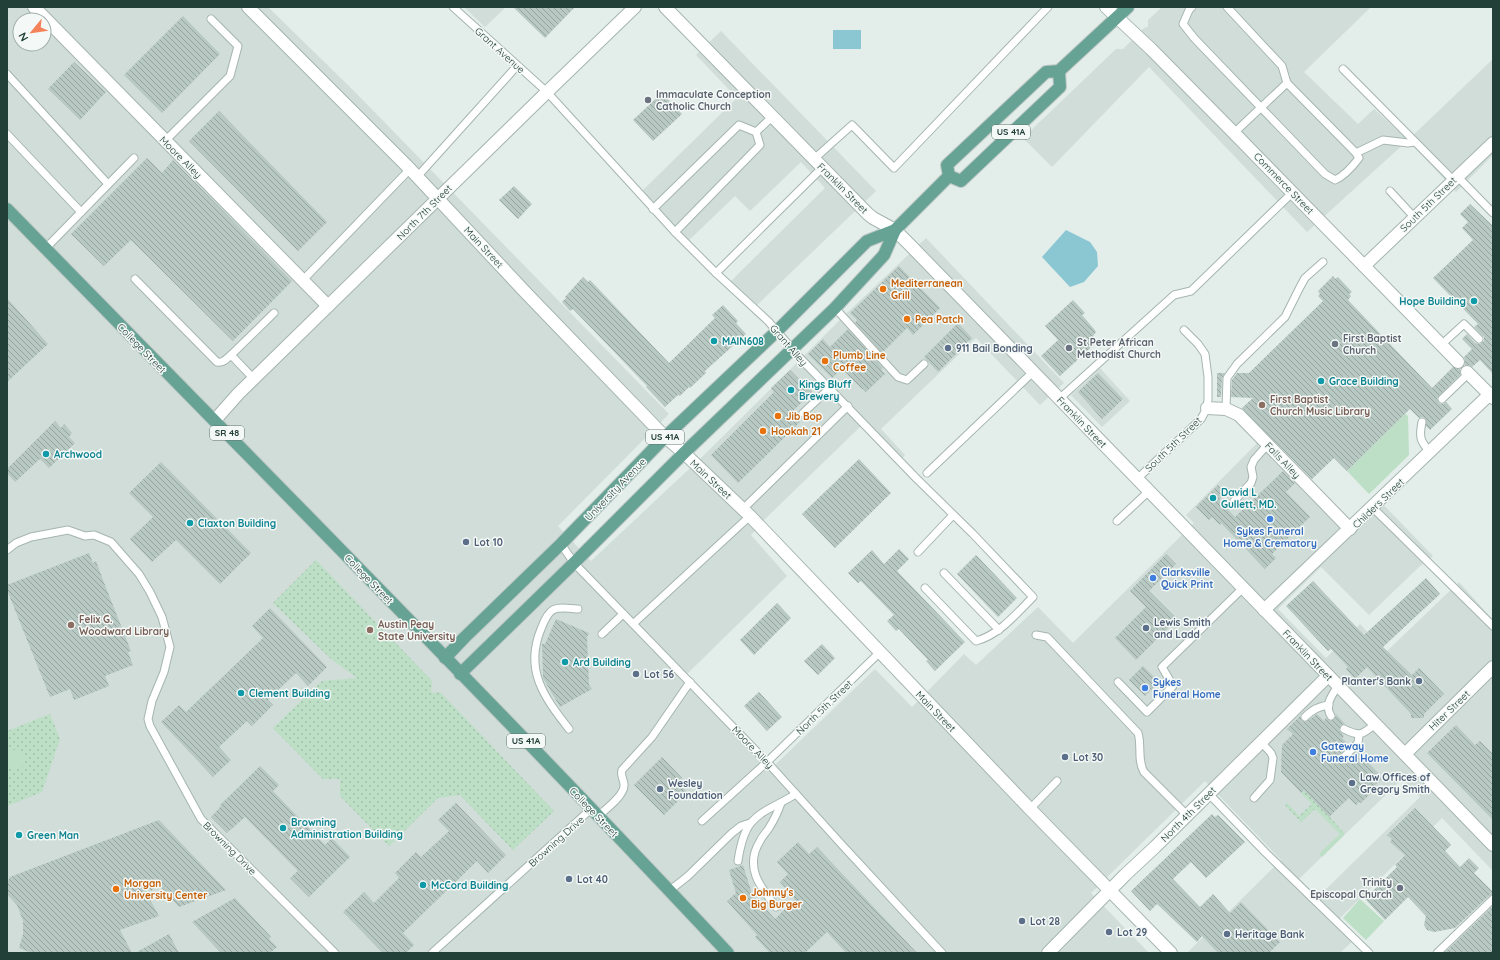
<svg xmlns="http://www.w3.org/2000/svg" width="1500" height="960" font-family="Quicksand,sans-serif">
<defs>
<pattern id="grass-dots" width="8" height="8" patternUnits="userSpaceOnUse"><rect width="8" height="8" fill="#bcdfc6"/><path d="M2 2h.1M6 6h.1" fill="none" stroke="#a1c0ab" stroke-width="1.8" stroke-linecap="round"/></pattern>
<pattern id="building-back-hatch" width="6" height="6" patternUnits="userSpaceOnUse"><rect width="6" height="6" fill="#b8c8c2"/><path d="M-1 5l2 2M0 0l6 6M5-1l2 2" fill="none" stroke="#95a49f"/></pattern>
</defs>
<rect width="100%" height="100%" fill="#e3ede9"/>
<g fill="#d1ddd8" fill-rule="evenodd">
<path d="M 7,7 L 268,7 L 354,91 L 669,414 L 558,526 L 591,561 L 704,455 L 848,312 L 926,238 L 1064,383 L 1040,405 L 976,338 L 881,429 L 905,455 L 896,464 L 861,426 L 766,518 L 751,535 L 787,576 L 687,674 L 775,765 L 875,669 L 912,707 L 964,654 L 976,665 L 1038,607 L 1073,643 L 1194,523 L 1186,515 L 1266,434 L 1350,521 L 1375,496 L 1433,556 L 1419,567 L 1369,615 L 1321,567 L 1278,609 L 1326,658 L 1360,624 L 1386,652 L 1459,582 L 1493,620 L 1493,871 L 1442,818 L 1339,919 L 1357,937 L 1340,953 L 1187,953 L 1281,860 L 1205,781 L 1091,893 L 1148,952 L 1147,953 L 7,953 ZM 20,20 L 44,20 L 44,44 L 20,44 ZM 1402,779 L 1420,797 L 1318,897 L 1299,879 Z"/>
<path d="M 464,7 L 506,7 L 485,27 Z"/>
<path d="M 1162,7 L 1371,7 L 1304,72 L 1358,124 L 1374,109 L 1408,140 L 1493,59 L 1493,155 L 1456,192 L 1408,140 L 1307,232 L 1149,67 L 1052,167 L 1023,138 L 1116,49 L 1123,49 L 1144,28 L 1148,27 L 1148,20 Z"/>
<path d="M 721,31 L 876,191 L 754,308 L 728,284 L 825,188 L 801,162 L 750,211 L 735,196 L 686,243 L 640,193 L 737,98 L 696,55 Z"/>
<path d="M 1100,368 L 1130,401 L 1102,427 L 1071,395 Z"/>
</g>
<g fill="url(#grass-dots)">
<path d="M 316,560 L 432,681 L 431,691 L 433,693 L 440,692 L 554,811 L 513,850 L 460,795 L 438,798 L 389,846 L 340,796 L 340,779 L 323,779 L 273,728 L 322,681 L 357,678 L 330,658 L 273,603 Z"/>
<path d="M 50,714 L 60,739 L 42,792 L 7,806 L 7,731 Z"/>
<path d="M 1326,769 L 1322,788 L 1311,798 L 1316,803 L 1327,793 L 1319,805 L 1345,834 L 1322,857 L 1319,854 L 1340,834 L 1315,809 L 1301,822 L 1285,805 L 1287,803 L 1299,816 L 1312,804 L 1301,793 Z"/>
</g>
<g fill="#bcdfc6">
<path d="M 1405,414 L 1408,416 L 1409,455 L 1369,494 L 1347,471 Z"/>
<circle cx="15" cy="760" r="10"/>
<path d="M 1360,899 L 1384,921 L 1366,940 L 1343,918 Z"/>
</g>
<g fill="#8ac7d3">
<rect x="833" y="30" width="28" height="19"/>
<path d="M 1066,230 L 1090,242 L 1097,252 L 1098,266 L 1084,282 L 1070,287 L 1042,257 Z"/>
</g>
<g fill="url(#building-back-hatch)">
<path d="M 513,7 L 575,7 L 545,38 Z"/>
<path d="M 183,16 L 220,54 L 162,113 L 124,75 Z"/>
<path d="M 74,62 L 106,92 L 80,120 L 48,89 Z"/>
<path d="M 662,93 L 682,114 L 653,141 L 633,120 Z"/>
<path d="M 219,111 L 327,222 L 298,251 L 189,141 Z"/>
<path d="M 147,158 L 162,173 L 173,160 L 292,281 L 233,341 L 131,240 L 104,266 L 71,234 Z"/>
<path d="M 514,186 L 532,204 L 518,219 L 499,200 Z"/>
<path d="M 1470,204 L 1493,226 L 1493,374 L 1480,360 L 1472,367 L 1469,365 L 1465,365 L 1465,361 L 1464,357 L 1472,349 L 1462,339 L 1467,334 L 1475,343 L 1480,344 L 1484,341 L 1484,337 L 1474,327 L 1478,324 L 1433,278 L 1473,240 L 1462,228 L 1468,222 L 1460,214 Z"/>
<path d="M 899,266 L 940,308 L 913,335 L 907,328 L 882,353 L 855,323 L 857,320 L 850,313 Z"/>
<path d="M 1333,276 L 1335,279 L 1338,277 L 1352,292 L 1349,294 L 1351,296 L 1348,300 L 1432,388 L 1453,367 L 1460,369 L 1460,375 L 1437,398 L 1439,403 L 1443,404 L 1446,402 L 1452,409 L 1430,430 L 1426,426 L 1425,418 L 1422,417 L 1419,418 L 1410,409 L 1347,471 L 1334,458 L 1312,479 L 1242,408 L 1253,398 L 1231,397 L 1232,380 L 1237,373 L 1249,373 L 1323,301 L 1318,296 L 1320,294 L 1318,291 Z"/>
<path d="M 583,277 L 588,282 L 590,280 L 669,363 L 715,318 L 712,315 L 723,305 L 738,321 L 736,323 L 746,334 L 705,371 L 706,373 L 690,388 L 689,387 L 680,396 L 678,395 L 665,407 L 646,387 L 647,386 L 573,309 L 570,311 L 562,302 L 566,298 L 565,297 Z"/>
<path d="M 7,298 L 48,344 L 7,382 Z"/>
<path d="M 1073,300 L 1085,313 L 1082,315 L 1094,329 L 1096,332 L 1093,336 L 1098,341 L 1060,376 L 1041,356 L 1058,340 L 1045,326 Z"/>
<path d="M 958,323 L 972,338 L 938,372 L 924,357 Z"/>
<path d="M 848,329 L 883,368 L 881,370 L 885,374 L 866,392 L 863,389 L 862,389 L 842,369 L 832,378 L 808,354 L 823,339 L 830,347 Z"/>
<path d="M 790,370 L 812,392 L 791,413 L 800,422 L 738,483 L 711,455 L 774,392 L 771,388 Z"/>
<path d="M 1098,373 L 1123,399 L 1102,419 L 1078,392 Z"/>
<path d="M 1217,373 L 1225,373 L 1222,378 L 1221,397 L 1217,397 Z"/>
<path d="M 55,421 L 61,428 L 64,424 L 72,433 L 69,437 L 75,443 L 49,468 L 40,459 L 15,482 L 7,473 L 7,469 Z"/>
<path d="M 859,459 L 891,493 L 835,548 L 802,514 Z"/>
<path d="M 161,462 L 251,553 L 220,584 L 176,540 L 152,562 L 130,539 L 153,517 L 129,493 Z"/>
<path d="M 1283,471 L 1295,483 L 1286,492 L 1310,517 L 1272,554 L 1276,558 L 1265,569 L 1221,523 L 1220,525 L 1212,517 L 1209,520 L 1196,507 L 1218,485 L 1225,494 L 1219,500 L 1235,517 Z"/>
<path d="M 899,549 L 909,559 L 897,571 L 965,642 L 935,671 L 926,661 L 928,660 L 899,629 L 896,631 L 887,621 L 894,615 L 861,581 L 858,583 L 848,573 L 872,550 L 884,564 Z"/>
<path d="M 89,553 L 93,563 L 96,561 L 103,580 L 131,651 L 128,652 L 133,665 L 105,676 L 109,686 L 74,700 L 70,689 L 50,697 L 7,590 L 7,585 Z"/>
<path d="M 1166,554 L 1176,564 L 1149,591 L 1177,619 L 1136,660 L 1115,638 L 1146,607 L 1130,591 Z"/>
<path d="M 976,555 L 1017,598 L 998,617 L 957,574 Z"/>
<path d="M 1426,578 L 1440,594 L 1383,647 L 1412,675 L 1419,668 L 1444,694 L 1424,714 L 1424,718 L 1411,718 L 1411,714 L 1367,667 L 1355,679 L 1346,669 L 1348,667 L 1331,649 L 1328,651 L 1286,606 L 1313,581 L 1364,635 Z"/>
<path d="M 777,603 L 791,618 L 754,655 L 740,640 Z"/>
<path d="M 270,608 L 327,667 L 308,686 L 296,673 L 268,700 L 273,705 L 252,726 L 247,721 L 219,747 L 231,760 L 213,777 L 161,722 L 179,705 L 186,712 L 263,638 L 252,626 Z"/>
<path d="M 556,619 L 589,633 L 587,637 L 589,685 L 592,689 L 560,707 L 543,678 L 542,644 L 545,644 Z"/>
<path d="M 822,644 L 835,658 L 818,675 L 804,661 Z"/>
<path d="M 1143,666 L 1159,682 L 1145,696 L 1129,680 Z"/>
<path d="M 759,692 L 782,717 L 767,731 L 744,706 Z"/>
<path d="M 1317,714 L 1324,721 L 1326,718 L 1330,721 L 1333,720 L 1335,718 L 1336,714 L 1345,724 L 1341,725 L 1339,730 L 1344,736 L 1342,738 L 1349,745 L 1339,755 L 1341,761 L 1346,762 L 1356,752 L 1357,753 L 1358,752 L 1383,778 L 1369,791 L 1371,793 L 1361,803 L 1359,802 L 1356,805 L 1349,798 L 1329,817 L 1304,790 L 1301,793 L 1281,772 L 1282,745 L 1293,734 L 1287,729 L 1300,716 L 1302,721 L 1306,722 Z"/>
<path d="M 1456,725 L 1475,745 L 1480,741 L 1493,754 L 1493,820 L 1427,753 Z"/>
<path d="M 662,757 L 682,778 L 678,783 L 687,792 L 664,815 L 634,785 Z"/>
<path d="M 260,766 L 279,785 L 273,791 L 325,845 L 332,838 L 350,857 L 309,897 L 290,878 L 298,871 L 245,817 L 227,833 L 211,817 L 221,806 L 220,805 Z"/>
<path d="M 456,803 L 506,855 L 488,873 L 477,861 L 403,933 L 414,945 L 406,953 L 383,953 L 343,912 L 364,892 L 374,903 L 399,878 L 395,873 L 416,852 L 421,857 L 449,831 L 438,820 Z"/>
<path d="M 1415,808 L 1451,845 L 1445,851 L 1460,867 L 1469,858 L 1479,868 L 1474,873 L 1493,892 L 1493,894 L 1490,895 L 1455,928 L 1434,932 L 1427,930 L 1424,925 L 1426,916 L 1408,897 L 1385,920 L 1365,899 L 1397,867 L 1395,865 L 1405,855 L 1390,842 L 1392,839 L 1387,835 Z"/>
<path d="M 1212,814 L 1215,817 L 1218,815 L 1245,842 L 1206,878 L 1191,862 L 1173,879 L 1200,907 L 1213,894 L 1230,913 L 1241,902 L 1280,942 L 1269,953 L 1218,953 L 1202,936 L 1197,942 L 1157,904 L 1150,911 L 1131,891 Z"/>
<path d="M 159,820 L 226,890 L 179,907 L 159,885 L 151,891 L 139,879 L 159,916 L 120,930 L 132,953 L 32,953 L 19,948 L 23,934 L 23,921 L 17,905 L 7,894 L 7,883 L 10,877 Z"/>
<path d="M 798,842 L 809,854 L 817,847 L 917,953 L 846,953 L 827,932 L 805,953 L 770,953 L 755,937 L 757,935 L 727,901 L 736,893 L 729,870 L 743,865 L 752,894 L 775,919 L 795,899 L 780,882 L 788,874 L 777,862 Z"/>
<path d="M 235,898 L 271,937 L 269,939 L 277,947 L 270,953 L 221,953 L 192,922 Z"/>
<path d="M 1493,906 L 1493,953 L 1444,953 Z"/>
<path d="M 169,934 L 179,953 L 135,953 Z"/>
</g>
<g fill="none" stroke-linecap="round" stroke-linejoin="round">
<defs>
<g id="service">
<path d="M 453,7 L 547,92 L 675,232 L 716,273 L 768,321 L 800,358 L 916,478 L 973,534 L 1033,597 C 1016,614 999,635 976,641 L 925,588"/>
<path d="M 1192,7 L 1189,10 L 1183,24 L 1195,39 L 1325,174 L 1335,180 C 1344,176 1353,166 1359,158 L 1356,153 L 1287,83 L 1282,66 L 1227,7"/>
<path d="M 1343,69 L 1453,180"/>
<path d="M 7,74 L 108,184"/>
<path d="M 756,132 L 772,117"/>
<path d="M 1234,133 L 1287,83"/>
<path d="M 7,134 L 81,212"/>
<path d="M 166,140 L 230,76 L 238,46 L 211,19"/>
<path d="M 1356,153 L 1383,140 L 1408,143 L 1414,142"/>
<path d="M 814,159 L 852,125 L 894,168 L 1048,7"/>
<path d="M 1457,176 L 1493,213"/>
<path d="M 417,177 L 517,66"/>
<path d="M 1390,191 L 1414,217"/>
<path d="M 653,209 L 739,125 L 756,132"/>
<path d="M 675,232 L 760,145 L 756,132"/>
<path d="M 46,248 L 134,158"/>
<path d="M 716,273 L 822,168"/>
<path d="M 135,279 L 217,362 C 224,363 226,359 231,355 L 254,379"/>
<path d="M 303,280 L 410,169"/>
<path d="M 835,308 L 898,377 L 907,380 L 924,364"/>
<path d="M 1441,345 L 1464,324 L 1479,339"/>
<path d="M 231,355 L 274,313"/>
<path d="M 1059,399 L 1174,295 L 1191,291 L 1293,192"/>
<path d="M 1442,399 L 1469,373"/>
<path d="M 1226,409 L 1227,378 L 1237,364 L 1285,317 L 1300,287 L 1305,278 L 1323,262"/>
<path d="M 803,413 L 830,388"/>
<path d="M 1422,422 C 1419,437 1420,441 1430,452"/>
<path d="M 927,473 L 1033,372"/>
<path d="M 1137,479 L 1201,419 L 1207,408 L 1208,399 L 1208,377 L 1205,354 L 1198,344 L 1184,330"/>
<path d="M 1234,501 L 1251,483 L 1253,477 L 1251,467 L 1254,460 L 1268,444"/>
<path d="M 1373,508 L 1493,626"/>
<path d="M 743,509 L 848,406"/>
<path d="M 1117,521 L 1149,491"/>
<path d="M 561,544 L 574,563 L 767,762 L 843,846 L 942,953"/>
<path d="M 7,550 L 16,543 L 31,537 L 68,530 L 85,536 L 94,535 L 111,542 L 139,574 L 150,592 L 162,617 L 170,647 L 164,672 L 152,701 L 148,719 L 150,726 L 201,819 L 335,953"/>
<path d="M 918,552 L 953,515"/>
<path d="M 944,573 L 999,630"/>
<path d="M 633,624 L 750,516"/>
<path d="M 602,634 L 623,614"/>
<path d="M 1036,635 L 1047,637 L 1138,733 C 1142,746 1137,760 1144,772 L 1187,815"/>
<path d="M 1118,682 L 1147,712 L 1173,686 L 1162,667 L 1243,588"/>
<path d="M 1331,716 C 1324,705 1332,695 1338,686"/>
<path d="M 1305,717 C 1313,709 1318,707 1329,705"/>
<path d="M 569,729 C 544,697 524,670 541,629 C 550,605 555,607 578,609"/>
<path d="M 1344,729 C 1360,737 1362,735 1375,724"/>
<path d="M 1344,757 L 1358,743 L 1359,735"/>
<path d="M 1209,794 L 1265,852 L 1369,953"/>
<path d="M 1254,798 L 1270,780 L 1273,758 L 1271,753 L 1261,742"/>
<path d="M 1030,809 L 1057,781"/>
<path d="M 598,816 C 605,810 625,795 624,785 C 624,779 620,776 622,770 L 652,737 L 690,682"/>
<path d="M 702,821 L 767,762 L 880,652"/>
<path d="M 738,861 C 745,813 759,816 796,794"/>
<path d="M 669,891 L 688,876 L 732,833 L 741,826 L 750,823"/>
<path d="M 776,907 C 760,887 744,867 760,841 C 762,836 766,833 769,828 C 774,820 778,812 781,803"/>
<path d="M 432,953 L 591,809"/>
<path d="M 1437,953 L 1493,899"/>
</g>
<g id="minor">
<path d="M 34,7 L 328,306"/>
<path d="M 1364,266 L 1493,143"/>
<path d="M 1207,408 L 1226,409 L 1239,415 L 1350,529"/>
<path d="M 215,420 L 238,394 L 547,92 L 635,7"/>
<path d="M 684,453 L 750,516 L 1030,809 L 1171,953"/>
<path d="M 1264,610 L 1490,394"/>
<path d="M 1405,754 L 1493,667"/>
<path d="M 1048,953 L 1125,875 L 1155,847 L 1328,676"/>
</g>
<g id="tertiary">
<path d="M 248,7 L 410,169 L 527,294 L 665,437 L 684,453"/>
<path d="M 665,7 L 868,214 L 873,218 L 895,230 L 911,246 L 1493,845"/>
<path d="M 1106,7 L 1151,49 L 1234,133 L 1458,362"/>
<path d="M 1467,372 L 1493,398"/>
</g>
<g id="primary">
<path d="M 949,176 L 947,165 L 1046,72 L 1059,71 L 1128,7"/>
<path d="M 949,176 L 961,181 L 1060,87 L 1059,71"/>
<path d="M 7,209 C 248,456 492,701 728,953"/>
<path d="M 445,658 L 464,638 L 561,544 L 665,437 L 777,331 L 867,241 L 895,230"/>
<path d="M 460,674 L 574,563 L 684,453 L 835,308 L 884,255 L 895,230 L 949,176"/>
</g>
</defs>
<use href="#service" stroke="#a5b5b0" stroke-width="9"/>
<use href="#minor" stroke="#a5b5b0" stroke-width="14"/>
<use href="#tertiary" stroke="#a5b5b0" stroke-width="14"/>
<use href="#primary" stroke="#c1c9c7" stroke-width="14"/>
<use href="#service" stroke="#fff" stroke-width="7"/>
<use href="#minor" stroke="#fff" stroke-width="12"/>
<use href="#tertiary" stroke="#fff" stroke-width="12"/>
<use href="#primary" stroke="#67a395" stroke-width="12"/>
</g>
<g fill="#6b7280" stroke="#f4f9f7" stroke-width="1.5">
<circle cx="648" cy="100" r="4"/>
<circle cx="1335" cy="344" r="4"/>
<circle cx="1069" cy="348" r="4"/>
<circle cx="1400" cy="888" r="4"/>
</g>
<g fill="#e8710a" stroke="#f4f9f7" stroke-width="1.5">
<circle cx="883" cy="289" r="4"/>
<circle cx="907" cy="319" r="4"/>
<circle cx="825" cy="361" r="4"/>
<circle cx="778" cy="416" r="4"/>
<circle cx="763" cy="431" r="4"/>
<circle cx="116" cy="889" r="4"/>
<circle cx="743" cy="898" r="4"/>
</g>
<g fill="#0f9aa8" stroke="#f4f9f7" stroke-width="1.5">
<circle cx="1474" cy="301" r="4"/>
<circle cx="714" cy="341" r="4"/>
<circle cx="1321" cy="381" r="4"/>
<circle cx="791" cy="390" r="4"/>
<circle cx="46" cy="454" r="4"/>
<circle cx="1213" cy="498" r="4"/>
<circle cx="190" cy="523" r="4"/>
<circle cx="565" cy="662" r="4"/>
<circle cx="241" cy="693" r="4"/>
<circle cx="283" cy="828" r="4"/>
<circle cx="19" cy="835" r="4"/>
<circle cx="423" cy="885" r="4"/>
</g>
<g fill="#5c6f8a" stroke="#f4f9f7" stroke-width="1.5">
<circle cx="948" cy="348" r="4"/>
<circle cx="466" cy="542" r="4"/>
<circle cx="1146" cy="628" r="4"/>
<circle cx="636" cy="674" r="4"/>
<circle cx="1419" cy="681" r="4"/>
<circle cx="1065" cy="757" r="4"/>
<circle cx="1352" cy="783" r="4"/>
<circle cx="660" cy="789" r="4"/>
<circle cx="569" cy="879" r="4"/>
<circle cx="1022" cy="921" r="4"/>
<circle cx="1109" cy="932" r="4"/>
<circle cx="1227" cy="934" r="4"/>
</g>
<g fill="#8d6e63" stroke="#f4f9f7" stroke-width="1.5">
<circle cx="1262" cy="405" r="4"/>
<circle cx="71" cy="625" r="4"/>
<circle cx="370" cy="630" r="4"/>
</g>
<g fill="#3f7fe0" stroke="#f4f9f7" stroke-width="1.5">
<circle cx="1270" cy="519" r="4"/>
<circle cx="1153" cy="578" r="4"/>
<circle cx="1145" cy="688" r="4"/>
<circle cx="1313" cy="752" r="4"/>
</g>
<g text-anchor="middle" stroke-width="3" stroke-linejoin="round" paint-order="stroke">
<g fill="#f4f9f7" stroke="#617771" stroke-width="1">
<rect x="992" y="125" width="38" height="14" rx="3"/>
<rect x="210" y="426" width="34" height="14" rx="3"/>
<rect x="646" y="430" width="38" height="14" rx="3"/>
<rect x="507" y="734" width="38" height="14" rx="3"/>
</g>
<g font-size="9" font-weight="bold" fill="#223f38">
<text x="1011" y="135">US 41A</text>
<text x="227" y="436">SR 48</text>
<text x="665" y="440">US 41A</text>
<text x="526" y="744">US 41A</text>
</g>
<g font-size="10" fill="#223f38" stroke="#f4f9f7">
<text transform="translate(500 50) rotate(42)" y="4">Grant Avenue</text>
<text transform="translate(181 157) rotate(45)" y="4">Moore Alley</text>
<text transform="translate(1284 183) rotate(46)" y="4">Commerce Street</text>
<text transform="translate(843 188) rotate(45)" y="4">Franklin Street</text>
<text transform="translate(1428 204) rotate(-44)" y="4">South 5th Street</text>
<text transform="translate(424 212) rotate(-45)" y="4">North 7th Street</text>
<text transform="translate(484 247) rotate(47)" y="4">Main Street</text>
<text transform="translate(789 345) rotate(49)" y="4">Grant Alley</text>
<text transform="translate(142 348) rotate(46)" y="4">College Street</text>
<text transform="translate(1082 422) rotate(46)" y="4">Franklin Street</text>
<text transform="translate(1173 444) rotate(-44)" y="4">South 5th Street</text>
<text transform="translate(1283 460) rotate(46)" y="4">Falls Alley</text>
<text transform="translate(711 479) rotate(43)" y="4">Main Street</text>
<text transform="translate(615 489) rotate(-46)" y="4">University Avenue</text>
<text transform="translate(1378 503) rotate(-44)" y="4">Childers Street</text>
<text transform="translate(369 579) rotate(46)" y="4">College Street</text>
<text transform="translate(1308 655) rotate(46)" y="4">Franklin Street</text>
<text transform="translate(824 707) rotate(-44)" y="4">North 5th Street</text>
<text transform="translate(1449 710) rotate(-44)" y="4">Hiter Street</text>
<text transform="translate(936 711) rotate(46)" y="4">Main Street</text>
<text transform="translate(753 747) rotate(46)" y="4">Moore Alley</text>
<text transform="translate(594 812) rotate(46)" y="4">College Street</text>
<text transform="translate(1188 814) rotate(-45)" y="4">North 4th Street</text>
<text transform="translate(556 841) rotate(-42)" y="4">Browning Drive</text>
<text transform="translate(230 848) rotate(45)" y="4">Browning Drive</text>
</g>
<g font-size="10" font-weight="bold" fill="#5b616d" stroke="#f4f9f7" text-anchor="start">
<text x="656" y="98">Immaculate Conception<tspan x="656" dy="12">Catholic Church</tspan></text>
<text x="1343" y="342">First Baptist<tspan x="1343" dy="12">Church</tspan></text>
<text x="1077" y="346">St Peter African<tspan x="1077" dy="12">Methodist Church</tspan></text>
<text x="1392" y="886" text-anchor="end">Trinity<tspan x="1392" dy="12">Episcopal Church</tspan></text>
</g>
<g font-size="10" font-weight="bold" fill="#c56008" stroke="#f4f9f7" text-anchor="start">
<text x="891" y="287">Mediterranean<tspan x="891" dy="12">Grill</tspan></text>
<text x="915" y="323">Pea Patch</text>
<text x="833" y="359">Plumb Line<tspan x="833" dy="12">Coffee</tspan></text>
<text x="786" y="420">Jib Bop</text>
<text x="771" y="435">Hookah 21</text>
<text x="124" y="887">Morgan<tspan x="124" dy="12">University Center</tspan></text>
<text x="751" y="896">Johnny's<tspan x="751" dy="12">Big Burger</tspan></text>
</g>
<g font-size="10" font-weight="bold" fill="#0d838f" stroke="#f4f9f7" text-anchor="start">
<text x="1466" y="305" text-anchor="end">Hope Building</text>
<text x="722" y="345">MAIN608</text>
<text x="1329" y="385">Grace Building</text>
<text x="799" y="388">Kings Bluff<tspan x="799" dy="12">Brewery</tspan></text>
<text x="54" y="458">Archwood</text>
<text x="1221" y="496">David L<tspan x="1221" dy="12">Gullett, MD.</tspan></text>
<text x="198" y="527">Claxton Building</text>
<text x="573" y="666">Ard Building</text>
<text x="249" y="697">Clement Building</text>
<text x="291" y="826">Browning<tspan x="291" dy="12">Administration Building</tspan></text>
<text x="27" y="839">Green Man</text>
<text x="431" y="889">McCord Building</text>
</g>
<g font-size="10" font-weight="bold" fill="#4e5e75" stroke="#f4f9f7" text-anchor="start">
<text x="956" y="352">911 Bail Bonding</text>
<text x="474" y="546">Lot 10</text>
<text x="1154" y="626">Lewis Smith<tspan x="1154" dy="12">and Ladd</tspan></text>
<text x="644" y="678">Lot 56</text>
<text x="1411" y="685" text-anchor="end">Planter's Bank</text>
<text x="1073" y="761">Lot 30</text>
<text x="1360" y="781">Law Offices of<tspan x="1360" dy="12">Gregory Smith</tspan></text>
<text x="668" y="787">Wesley<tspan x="668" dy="12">Foundation</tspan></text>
<text x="577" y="883">Lot 40</text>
<text x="1030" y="925">Lot 28</text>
<text x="1117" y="936">Lot 29</text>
<text x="1235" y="938">Heritage Bank</text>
</g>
<g font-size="10" font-weight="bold" fill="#785e54" stroke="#f4f9f7" text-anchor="start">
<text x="1270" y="403">First Baptist<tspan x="1270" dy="12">Church Music Library</tspan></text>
<text x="79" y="623">Felix G.<tspan x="79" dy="12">Woodward Library</tspan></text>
<text x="378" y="628">Austin Peay<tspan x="378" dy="12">State University</tspan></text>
</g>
<g font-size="10" font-weight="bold" fill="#366cbe" stroke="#f4f9f7" text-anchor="start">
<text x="1270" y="535" text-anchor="middle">Sykes Funeral<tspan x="1270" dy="12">Home &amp; Crematory</tspan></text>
<text x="1161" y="576">Clarksville<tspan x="1161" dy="12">Quick Print</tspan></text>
<text x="1153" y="686">Sykes<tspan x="1153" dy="12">Funeral Home</tspan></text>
<text x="1321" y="750">Gateway<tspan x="1321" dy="12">Funeral Home</tspan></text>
</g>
</g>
<rect width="1500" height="960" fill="none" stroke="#223f38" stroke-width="16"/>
<g transform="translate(32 32) rotate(241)"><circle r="19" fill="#f4f9f7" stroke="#a0afab"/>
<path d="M0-3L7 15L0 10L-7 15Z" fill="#f4825a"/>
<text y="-6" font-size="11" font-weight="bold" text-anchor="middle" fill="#223f38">N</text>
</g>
</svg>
